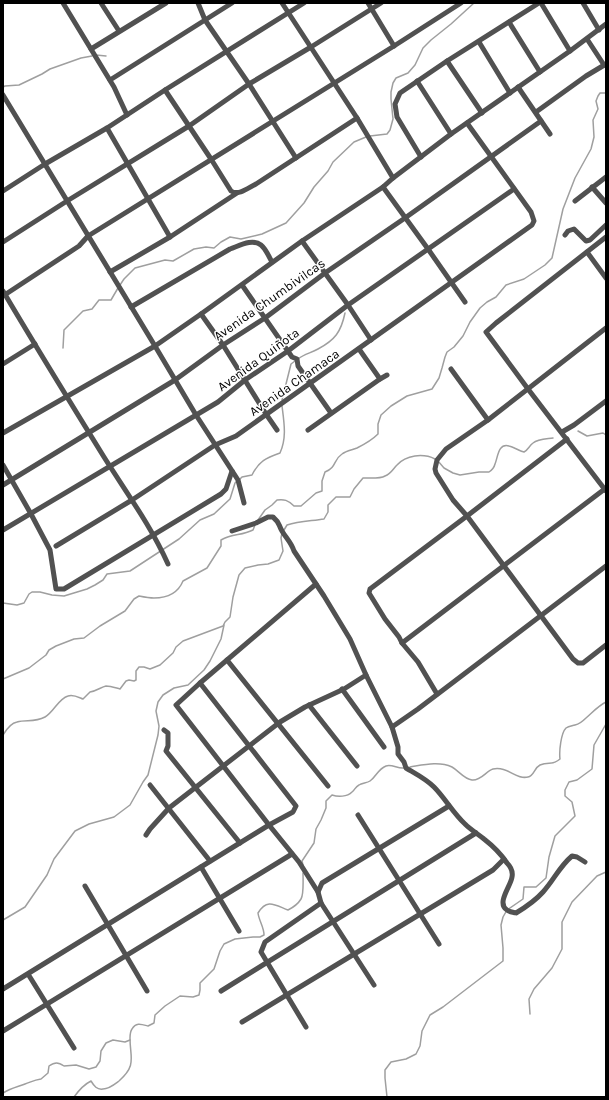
<svg xmlns="http://www.w3.org/2000/svg" width="609" height="1100" font-family="Karla,sans-serif">
<rect width="100%" height="100%" fill="#fff"/>
<g fill="none" stroke-linecap="round" stroke-linejoin="round">
<g stroke="#9f9f9f" stroke-width="1.5">
<path d="M 96,55 L 106,56"/>
<path d="M 3,87 L 5,86 L 19,85 L 42,74 L 50,69 L 81,58 L 92,56"/>
<path d="M 370,136 L 387,134 L 390,130 L 393,119 L 391,99 L 391,92 L 393,83 L 396,78 L 408,73 L 415,65 L 423,48 L 431,40 L 451,24 L 474,3"/>
<path d="M 120,285 L 124,279 L 135,268 L 165,260 L 173,261 L 194,249 L 206,247 L 214,248 L 221,242 L 230,237 L 241,239 L 262,234 L 286,223 L 304,203 L 314,187 L 328,171 L 333,162 L 354,142 L 366,137"/>
<path d="M 63,348 L 64,330 L 83,311 L 92,309 L 99,300 L 111,300 L 118,288"/>
<path d="M 298,359 C 304,354 311,353 318,349 C 335,340 341,332 345,313"/>
<path d="M 282,400 L 291,364 L 295,361"/>
<path d="M 578,431 L 587,436 L 603,433 L 606,435"/>
<path d="M 438,461 L 444,468 L 453,473 L 460,475 L 479,472 L 489,472 C 492,470 494,468 495,464 C 498,457 498,443 509,446 C 514,447 519,451 524,452 C 528,450 529,446 533,443 C 538,439 547,439 553,438"/>
<path d="M 240,479 L 242,477 L 252,475 C 259,461 266,458 280,453 C 287,438 284,422 282,406"/>
<path d="M 258,520 L 265,510 L 272,505 L 277,500 C 284,499 288,500 294,506 L 301,506 L 316,493 L 322,491 L 322,481 L 325,472 C 337,467 333,460 342,454 C 346,451 352,450 357,448 C 365,444 372,440 378,434 L 378,424 L 381,415 L 391,406 L 407,396 L 432,389 L 439,378 L 442,368 L 445,357 L 447,352 L 454,347 L 463,336 L 470,322 L 480,308 L 487,302 L 496,297 L 506,285 L 524,279 L 545,265 L 552,258 L 563,209 L 575,178 L 591,149 L 594,137 L 593,120 L 598,109 L 596,101 L 598,96 L 600,93 L 606,93"/>
<path d="M 284,530 L 287,525 C 299,521 312,521 324,519 L 328,512 L 328,505 L 336,497 L 350,497 L 354,489 L 363,478 C 370,478 380,479 385,476 C 391,474 393,469 397,465 C 406,455 423,453 435,459"/>
<path d="M 3,603 L 17,605 L 24,603 L 29,594 L 32,592 L 40,592 L 52,595 L 64,596 L 87,589 L 95,585 L 103,580 L 107,574 L 130,571 L 179,539 L 200,520 L 214,514 L 230,499 L 235,483 L 237,481"/>
<path d="M 3,679 L 29,668 L 46,655 L 49,650 L 56,646 L 74,639 L 84,638 L 100,626 L 125,611 L 134,599 L 139,596 C 144,597 149,598 154,598 C 167,598 178,593 183,581 L 207,568 L 221,546 L 221,540 C 233,533 241,536 253,530 L 255,525"/>
<path d="M 3,735 C 6,730 11,723 17,722 C 26,719 34,723 45,717 C 54,712 58,699 68,696 C 73,694 78,697 83,699 L 90,692 C 97,691 101,687 106,686 C 111,686 116,688 120,689 L 126,681 L 129,680 L 134,681 L 136,680 L 136,671 L 139,667 L 144,667 L 150,669 L 160,665 L 173,653 L 176,647 L 183,641 L 223,626 L 225,622 L 230,617 L 233,597 L 239,575 L 245,568 L 258,565 L 268,564 L 279,560 L 283,551 L 281,538 L 282,533"/>
<path d="M 410,767 C 423,765 439,761 452,767 C 459,771 464,779 472,780 C 481,781 486,771 493,769 C 508,766 516,780 528,777 C 534,776 534,768 540,765 C 549,761 552,766 560,759 C 559,751 561,733 566,728 C 569,726 572,726 575,725 C 579,724 583,721 586,718 C 593,712 598,706 606,702"/>
<path d="M 303,865 L 302,861 L 314,843 L 316,829 L 321,820 L 326,808 L 326,801 L 332,795 C 338,797 347,797 352,792 C 355,790 355,787 359,785 C 362,783 367,783 370,781 C 376,777 378,769 386,766 C 392,764 398,769 404,768"/>
<path d="M 3,920 L 25,907 L 47,875 L 54,859 L 75,831 L 89,824 L 114,817 L 130,805 L 143,782 L 148,775 L 158,735 L 159,726 L 156,711 L 158,702 L 163,695 L 174,688 L 188,685 L 204,670 L 210,661 L 221,639 L 224,625"/>
<path d="M 530,1014 L 529,999 L 534,989 L 552,968 L 562,949 L 562,922 L 572,902 L 597,876 L 606,872"/>
<path d="M 3,1093 C 11,1088 17,1087 25,1084 C 31,1082 34,1080 41,1079 L 48,1073 L 49,1066 C 55,1062 58,1062 64,1066 L 76,1065 L 89,1069 L 96,1067 L 100,1061 L 101,1051 L 106,1043 L 113,1040 L 125,1042 L 130,1040"/>
<path d="M 74,1097 C 79,1090 83,1085 91,1081 C 94,1086 97,1090 103,1089 C 109,1089 115,1084 119,1081 C 137,1065 130,1058 130,1038 C 130,1035 130,1032 132,1029 C 136,1022 141,1024 148,1026 L 154,1023 L 155,1015 L 165,1006 L 180,996 L 193,997 L 199,995 L 200,990 L 200,983 L 214,969 L 220,951 L 224,944 L 235,939 L 253,937 L 260,937 L 264,935 C 264,927 259,921 258,913 C 267,898 275,905 288,910 C 292,908 298,904 301,899 C 304,894 303,879 303,873"/>
<path d="M 387,1097 L 385,1078 L 385,1070 L 391,1062 L 406,1059 L 416,1054 L 420,1046 L 422,1031 L 430,1015 L 443,1007 L 503,961 L 503,948 L 501,925 L 503,917 L 507,910 L 523,899 L 524,887 L 536,887 L 546,878 L 549,857 L 555,836 L 575,816 L 572,802 L 565,796 L 565,790 L 569,782 L 577,780 L 592,769 L 594,745 L 606,724"/>
</g>
<g stroke="#515151" stroke-width="5">
<path d="M 63,3 L 114,87 L 127,115"/>
<path d="M 101,3 L 119,31"/>
<path d="M 198,3 L 205,20 L 249,84 L 296,158"/>
<path d="M 282,3 L 357,118 L 393,178"/>
<path d="M 368,3 L 394,46"/>
<path d="M 541,3 L 570,51"/>
<path d="M 583,3 L 599,30"/>
<path d="M 509,22 L 540,72"/>
<path d="M 587,39 L 604,65"/>
<path d="M 479,42 L 510,93"/>
<path d="M 91,49 L 166,3"/>
<path d="M 447,61 L 482,113"/>
<path d="M 110,80 L 232,3"/>
<path d="M 417,81 L 451,134"/>
<path d="M 518,87 L 550,134"/>
<path d="M 165,90 L 211,159 L 231,191 C 239,196 248,188 256,184 L 357,118"/>
<path d="M 3,95 L 155,346 L 196,415 L 238,480 L 244,503"/>
<path d="M 536,112 L 586,76 L 606,64"/>
<path d="M 107,128 L 170,237"/>
<path d="M 421,157 L 397,117 L 395,104 L 400,93 L 447,61 L 539,3"/>
<path d="M 383,187 L 428,249 L 465,302"/>
<path d="M 592,187 L 606,203"/>
<path d="M 3,191 L 45,164 L 107,128 L 165,90 L 304,3"/>
<path d="M 575,201 L 606,177"/>
<path d="M 565,235 L 568,231 L 574,229 L 586,241 L 590,240 L 606,225"/>
<path d="M 606,237 L 496,323 L 486,332 L 528,389 L 606,491"/>
<path d="M 302,241 L 348,305 L 371,340"/>
<path d="M 3,242 L 67,201 L 189,126 L 249,84 L 311,47 L 381,3"/>
<path d="M 587,252 L 606,278"/>
<path d="M 110,272 L 170,237 L 237,193"/>
<path d="M 242,285 L 292,357 L 297,359 L 298,366 L 331,413"/>
<path d="M 3,291 C 36,347 70,402 104,457 C 126,492 151,526 168,564"/>
<path d="M 3,296 L 79,246 L 88,236 L 394,46 L 461,3"/>
<path d="M 131,307 L 230,249 C 239,246 252,238 261,245 C 266,249 269,257 272,262"/>
<path d="M 201,314 L 223,345 L 266,414 L 277,430"/>
<path d="M 606,328 L 488,420 L 446,449 L 437,460 L 435,469 L 436,473 L 453,500 L 467,516 L 573,659 L 578,663 L 583,663 L 606,645"/>
<path d="M 359,349 L 380,379"/>
<path d="M 3,364 L 35,344"/>
<path d="M 451,369 L 488,420"/>
<path d="M 308,430 L 380,379 L 387,375"/>
<path d="M 562,432 L 574,425 L 606,401"/>
<path d="M 3,433 L 155,346 L 201,314 L 302,241 L 383,187 L 393,178 L 451,134 L 570,51 L 606,24"/>
<path d="M 3,465 L 31,514 L 50,550 L 56,589 L 64,589 L 221,494 L 226,489 L 232,471"/>
<path d="M 3,485 L 175,380 L 223,345 L 265,318 L 325,273 L 405,218 L 541,121"/>
<path d="M 3,530 L 218,402 L 245,380 L 288,351 L 348,305 L 514,189"/>
<path d="M 232,531 L 256,523 L 268,517 L 273,517 C 280,523 278,524 282,531 C 286,538 291,542 294,551 L 324,596 L 350,639 L 366,675 L 392,727 L 398,747 L 398,754 L 404,762 L 406,768 C 416,774 426,779 434,787 C 445,798 453,813 465,824 C 471,830 478,834 484,839 C 493,846 501,854 507,863 C 511,867 513,872 512,877 C 511,886 496,903 507,910 C 509,912 513,912 516,913 C 526,907 535,901 543,892 C 554,880 559,867 572,856 L 577,857 L 585,862"/>
<path d="M 56,546 L 132,500 L 215,445 L 236,436 L 532,225 L 534,221 L 531,212 L 467,123"/>
<path d="M 316,584 L 200,683 L 176,705 L 269,825 L 299,862 L 318,892"/>
<path d="M 402,643 L 606,488"/>
<path d="M 227,660 L 328,786"/>
<path d="M 342,689 L 384,747"/>
<path d="M 437,694 L 418,662 L 402,643 L 399,637 L 385,619 L 369,593 L 370,589 L 467,516 L 567,439"/>
<path d="M 309,705 L 357,766"/>
<path d="M 392,727 L 418,709 L 606,566"/>
<path d="M 164,730 L 168,733 L 168,746 L 166,751 L 240,843"/>
<path d="M 150,785 L 210,861"/>
<path d="M 358,815 L 439,944"/>
<path d="M 146,835 L 150,829 L 169,808 L 280,722 L 305,707 L 344,689 L 366,675"/>
<path d="M 201,867 L 239,931"/>
<path d="M 85,886 L 147,991"/>
<path d="M 28,974 L 74,1048"/>
<path d="M 374,985 L 321,903 L 318,892 L 322,883 L 449,806"/>
<path d="M 3,989 L 269,825 L 293,812 L 296,806 L 200,683"/>
<path d="M 221,991 L 476,833"/>
<path d="M 242,1022 L 493,870 L 504,859"/>
<path d="M 306,1027 L 261,952 L 265,942 L 321,903"/>
<path d="M 3,1031 L 292,854"/>
</g>
</g>
<g text-anchor="middle" stroke-width="3" stroke-linejoin="round" paint-order="stroke">
<g font-size="13" fill="#000" stroke="#fff">
<text transform="translate(269 299) rotate(-35)" y="5">Avenida Chumbivilcas</text>
<text transform="translate(258 359) rotate(-36)" y="5">Avenida Quiñota</text>
<text transform="translate(294 382) rotate(-35)" y="5">Avenida Chamaca</text>
</g>
</g>
<rect width="609" height="1100" fill="none" stroke="#000000" stroke-width="8"/>
</svg>
